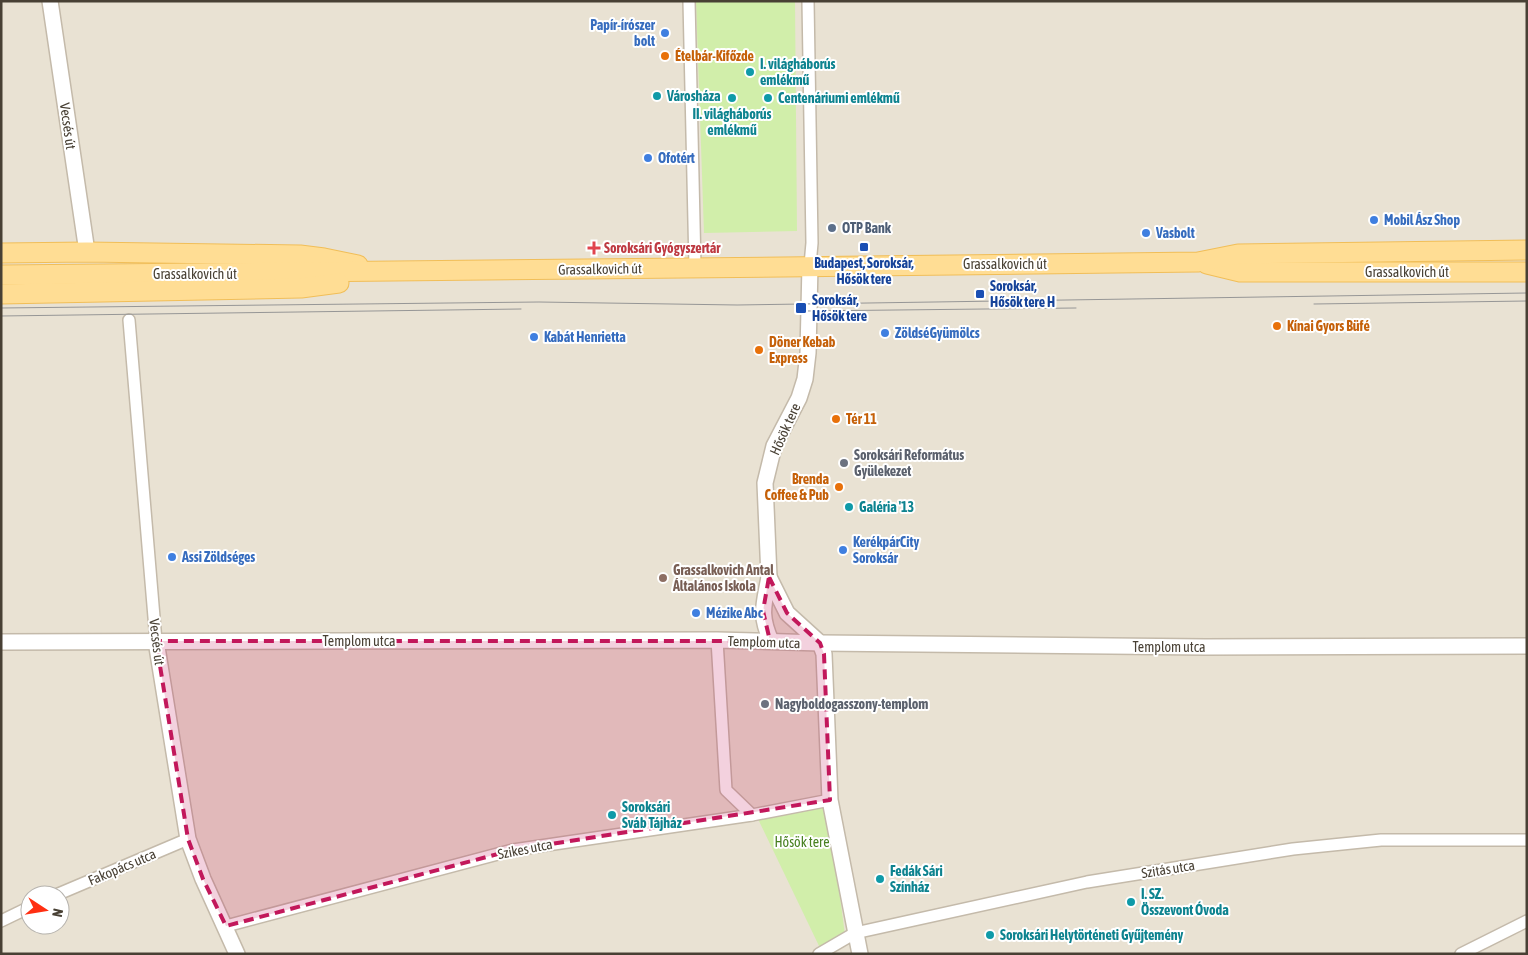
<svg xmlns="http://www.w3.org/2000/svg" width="1528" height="955" font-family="'Asap Condensed',sans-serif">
<rect width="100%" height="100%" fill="#f5f0e6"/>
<path fill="#e9e2d3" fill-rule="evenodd" d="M 1,1 L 1527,1 L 1527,954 L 1,954 ZM 30,895 L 60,895 L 60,925 L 30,925 Z"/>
<g fill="#d1eeaa">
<path d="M 696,1 L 795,1 L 797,231 L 704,233 Z"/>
<path d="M 828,805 L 845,935 L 820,948 L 758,819 Z"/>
</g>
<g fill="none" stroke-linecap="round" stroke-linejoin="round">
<defs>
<g id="minor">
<path d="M 689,1 L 695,267"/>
<path d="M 808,1 L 812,243 L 810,265"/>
<path d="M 129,320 L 156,641"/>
<path d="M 717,640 L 726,790 L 752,815"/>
<path d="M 56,895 L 188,839"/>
<path d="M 1,921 L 30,907"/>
<path d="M 226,926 L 513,850 L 752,815 L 830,800"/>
<path d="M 819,954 L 855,933 L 1087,882 L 1293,849 L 1381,840 L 1527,840"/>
<path d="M 1461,954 L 1527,921"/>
</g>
<g id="tertiary">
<path d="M 50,1 L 87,252"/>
<path d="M 810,265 L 808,353 L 805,379 L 799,398 L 774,446 L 765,483 L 769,577 L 787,613 L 820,643 L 824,654 L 830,800 L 860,954"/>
<path d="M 769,577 C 764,605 759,614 771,641"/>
<path d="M 156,641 L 188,839 L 203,879 L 237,954"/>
<path d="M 1,642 L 717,640 L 820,643 L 1205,647 L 1527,646"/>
</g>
<g id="primary">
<path d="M 1,253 L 87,252 L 300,255 L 324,258 L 358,265"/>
<path d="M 1207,264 L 1240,272 L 1527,272"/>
<path d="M 1,275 C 400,274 799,265 1198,262 L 1238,254 L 1527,250"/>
<path d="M 1,294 L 301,288 L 339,283"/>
</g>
</defs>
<use href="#minor" stroke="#c4baaa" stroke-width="14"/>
<use href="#tertiary" stroke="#c4baaa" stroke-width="18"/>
<use href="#primary" stroke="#f1be58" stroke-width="21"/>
<use href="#minor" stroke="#fff" stroke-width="11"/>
<use href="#tertiary" stroke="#fff" stroke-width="15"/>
<use href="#primary" stroke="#ffdd94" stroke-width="19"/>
<g stroke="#969696" stroke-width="1">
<path d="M 1314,304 L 1527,301"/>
<path d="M 1,308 L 539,302 L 737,305 L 1527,293"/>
<path d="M 806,311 L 1076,308"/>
<path d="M 1,316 L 521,309"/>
</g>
</g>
<path fill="#c2185b" fill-opacity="0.2" stroke="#c2185b" stroke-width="4" stroke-dasharray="10 6" stroke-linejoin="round" d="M 769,577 L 787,613 L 820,643 L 824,654 L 830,800 L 513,850 L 226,926 L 203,879 L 188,839 L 156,641 L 770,641 L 763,611 Z"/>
<g fill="#3f7fe0" stroke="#fff" stroke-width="2">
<circle cx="665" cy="33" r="5"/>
<circle cx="648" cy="158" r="5"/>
<circle cx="1374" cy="220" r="5"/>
<circle cx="1146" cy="233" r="5"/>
<circle cx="885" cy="333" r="5"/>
<circle cx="534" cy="337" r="5"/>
<circle cx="843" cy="550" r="5"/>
<circle cx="172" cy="557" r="5"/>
<circle cx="696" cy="613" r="5"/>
</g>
<g fill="#e8710a" stroke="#fff" stroke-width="2">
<circle cx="665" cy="56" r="5"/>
<circle cx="1277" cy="326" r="5"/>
<circle cx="759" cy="350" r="5"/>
<circle cx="836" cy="419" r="5"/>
<circle cx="839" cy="487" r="5"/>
</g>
<g fill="#0f9aa8" stroke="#fff" stroke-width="2">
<circle cx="750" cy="72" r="5"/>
<circle cx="657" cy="96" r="5"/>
<circle cx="732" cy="98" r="5"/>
<circle cx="768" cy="98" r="5"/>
<circle cx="849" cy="507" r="5"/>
<circle cx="612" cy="815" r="5"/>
<circle cx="880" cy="879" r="5"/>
<circle cx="1131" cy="902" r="5"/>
<circle cx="990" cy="935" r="5"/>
</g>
<circle fill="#5c6f8a" stroke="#fff" stroke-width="2" cx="832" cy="228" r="5"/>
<g fill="#1a4fb4" stroke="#fff" stroke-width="2">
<rect x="859" y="242" width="10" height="10" rx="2.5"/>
<rect x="975" y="289" width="10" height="10" rx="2.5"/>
<rect x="795" y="302" width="12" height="12" rx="2.5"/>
</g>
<path fill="#e0444e" stroke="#fff" stroke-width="2" d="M591.5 240.5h5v5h5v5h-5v5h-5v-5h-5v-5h5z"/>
<g fill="#6b7280" stroke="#fff" stroke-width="2">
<circle cx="844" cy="463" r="5"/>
<circle cx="765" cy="704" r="5"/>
</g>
<circle fill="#8d6e63" stroke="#fff" stroke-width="2" cx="663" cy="578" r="5"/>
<g text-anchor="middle" stroke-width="4" stroke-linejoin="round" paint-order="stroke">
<g font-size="14" font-weight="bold" fill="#366cbe" stroke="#fff" text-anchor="start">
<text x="655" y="30" text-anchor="end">Papír-írószer<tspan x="655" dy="16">bolt</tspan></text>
<text x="658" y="163">Ofotért</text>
<text x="1384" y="225">Mobil Ász Shop</text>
<text x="1156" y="238">Vasbolt</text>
<text x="895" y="338">ZöldséGyümölcs</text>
<text x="544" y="342">Kabát Henrietta</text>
<text x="853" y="547">KerékpárCity<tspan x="853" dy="16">Soroksár</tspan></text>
<text x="182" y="562">Assi Zöldséges</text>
<text x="706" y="618">Mézike Abc</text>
</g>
<g font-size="14" font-weight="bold" fill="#c56008" stroke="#fff" text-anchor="start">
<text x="675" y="61">Ételbár-Kifőzde</text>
<text x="1287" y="331">Kínai Gyors Büfé</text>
<text x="769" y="347">Döner Kebab<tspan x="769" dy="16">Express</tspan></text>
<text x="846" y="424">Tér 11</text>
<text x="829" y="484" text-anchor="end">Brenda<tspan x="829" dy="16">Coffee &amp; Pub</tspan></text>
</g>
<g font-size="14" font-weight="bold" fill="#0d838f" stroke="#fff" text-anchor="start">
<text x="760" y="69">I. világháborús<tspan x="760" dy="16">emlékmű</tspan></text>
<text x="667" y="101">Városháza</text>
<text x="778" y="103">Centenáriumi emlékmű</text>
<text x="732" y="119" text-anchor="middle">II. világháborús<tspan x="732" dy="16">emlékmű</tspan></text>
<text x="859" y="512">Galéria '13</text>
<text x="622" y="812">Soroksári<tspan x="622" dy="16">Sváb Tájház</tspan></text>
<text x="890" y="876">Fedák Sári<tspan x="890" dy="16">Színház</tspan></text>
<text x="1141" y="899">I. SZ.<tspan x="1141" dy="16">Összevont Óvoda</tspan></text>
<text x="1000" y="940">Soroksári Helytörténeti Gyűjtemény</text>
</g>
<g font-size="14" fill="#484034" stroke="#fff">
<text transform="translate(68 126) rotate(82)" y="5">Vecsés út</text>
<text x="1005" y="269">Grassalkovich út</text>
<text transform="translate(600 269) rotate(-1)" y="5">Grassalkovich út</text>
<text x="1407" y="277">Grassalkovich út</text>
<text x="195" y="279">Grassalkovich út</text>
<text transform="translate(785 429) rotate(-66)" y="5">Hősök tere</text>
<text x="359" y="646">Templom utca</text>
<text transform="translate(157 642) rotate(83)" y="5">Vecsés út</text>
<text transform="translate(764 642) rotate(2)" y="5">Templom utca</text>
<text x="1169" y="652">Templom utca</text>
<text transform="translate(525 849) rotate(-11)" y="5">Szikes utca</text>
<text transform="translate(122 867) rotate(-23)" y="5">Fakopács utca</text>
<text transform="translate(1168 869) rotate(-9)" y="5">Szitás utca</text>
</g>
<g font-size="14" font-weight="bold" fill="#4e5e75" stroke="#fff" text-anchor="start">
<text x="842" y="233">OTP Bank</text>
</g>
<g font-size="14" font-weight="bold" fill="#be3a42" stroke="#fff" text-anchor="start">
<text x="604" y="253">Soroksári Gyógyszertár</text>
</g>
<g font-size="14" font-weight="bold" fill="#164399" stroke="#fff" text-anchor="start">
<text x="864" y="268" text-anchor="middle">Budapest, Soroksár,<tspan x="864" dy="16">Hősök tere</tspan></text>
<text x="990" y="291">Soroksár,<tspan x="990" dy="16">Hősök tere H</tspan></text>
<text x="812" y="305">Soroksár,<tspan x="812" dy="16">Hősök tere</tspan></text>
</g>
<g font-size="14" font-weight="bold" fill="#5b616d" stroke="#fff" text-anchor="start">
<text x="854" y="460">Soroksári Református<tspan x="854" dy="16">Gyülekezet</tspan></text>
<text x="775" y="709">Nagyboldogasszony-templom</text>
</g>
<g font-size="14" font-weight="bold" fill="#785e54" stroke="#fff" text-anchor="start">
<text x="673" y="575">Grassalkovich Antal<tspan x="673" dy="16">Általános Iskola</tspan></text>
</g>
<g font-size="14" fill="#488121" stroke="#fff">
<text x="802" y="847">Hősök tere</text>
</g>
</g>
<rect width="1528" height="955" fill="none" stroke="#484034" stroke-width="5"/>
<g transform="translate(45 910) rotate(102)"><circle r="24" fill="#ffffff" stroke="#b6b3ae"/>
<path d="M0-4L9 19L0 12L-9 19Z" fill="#ff2f12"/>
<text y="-8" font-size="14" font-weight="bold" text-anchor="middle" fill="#484034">N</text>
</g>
</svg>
